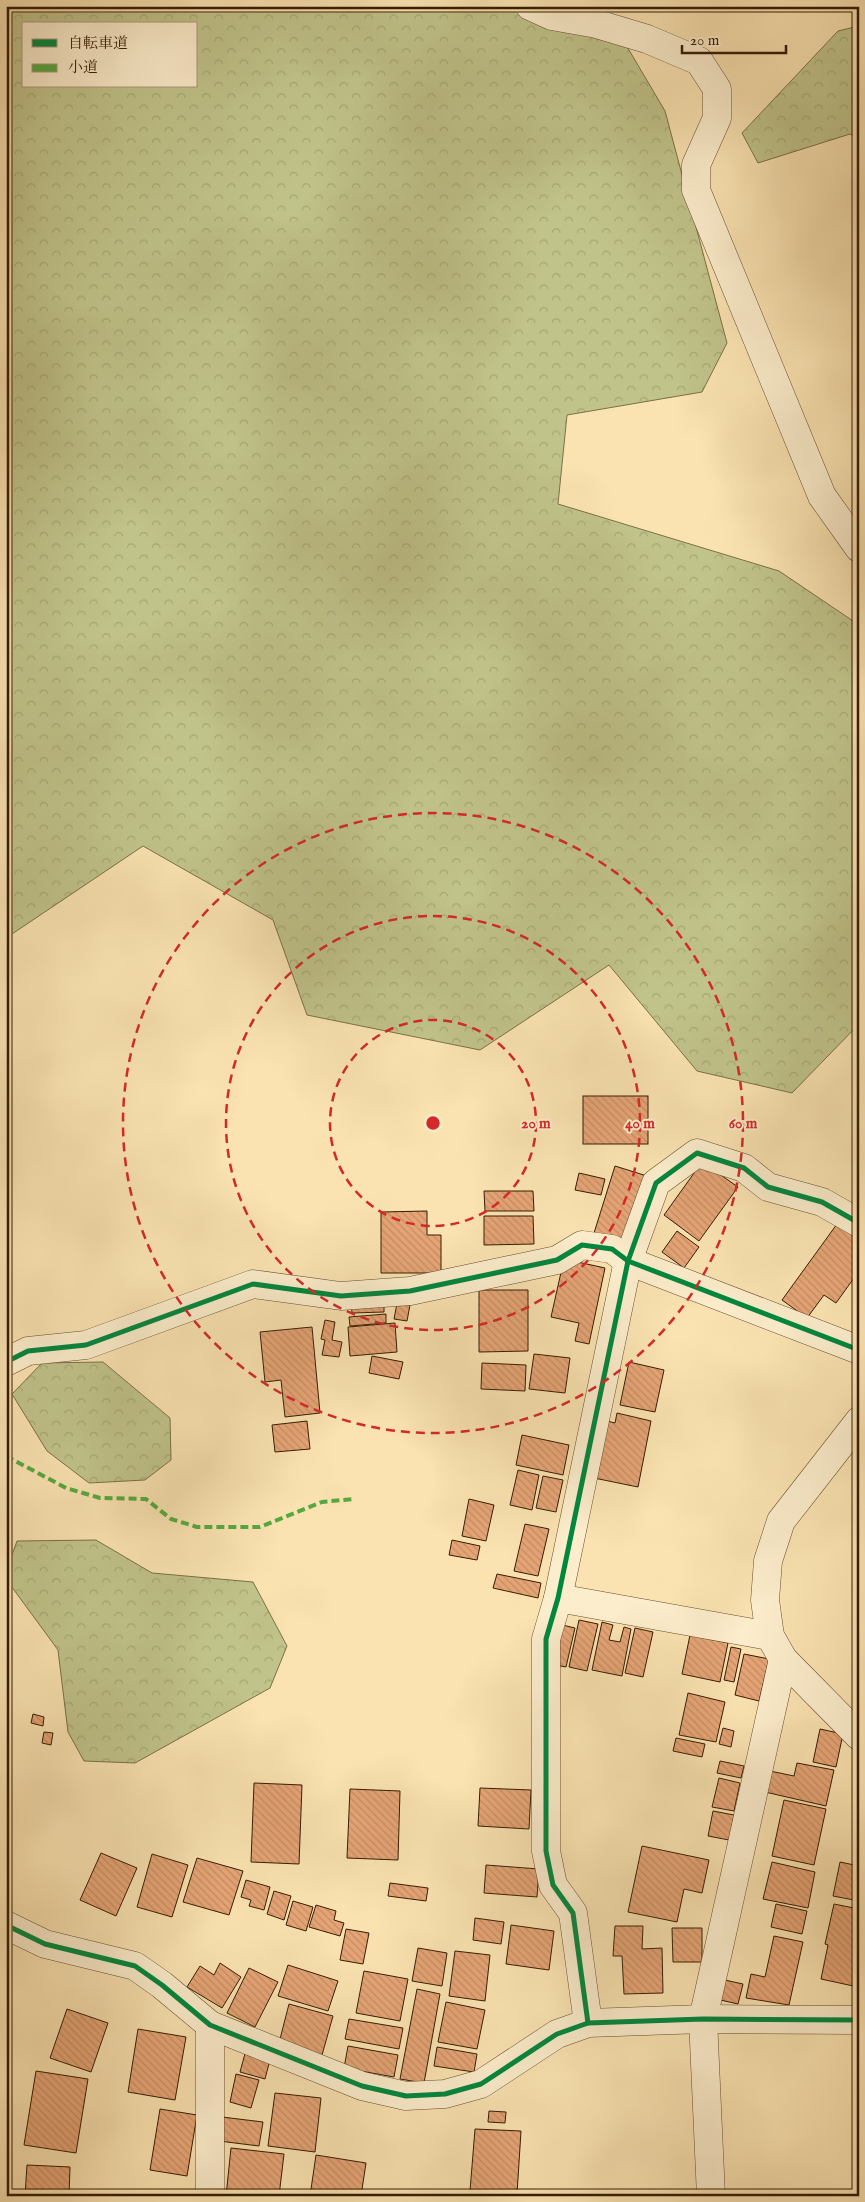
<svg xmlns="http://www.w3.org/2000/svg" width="865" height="2202" font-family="'IM FELL English','Noto Serif JP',serif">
<defs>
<pattern id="forest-crowns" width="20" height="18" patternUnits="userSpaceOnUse" patternTransform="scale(1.25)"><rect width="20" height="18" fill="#c0c38a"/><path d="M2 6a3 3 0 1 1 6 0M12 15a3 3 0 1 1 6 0" fill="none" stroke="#a6a775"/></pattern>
<pattern id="building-back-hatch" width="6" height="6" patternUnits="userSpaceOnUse" patternTransform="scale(1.25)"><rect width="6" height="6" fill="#e6a576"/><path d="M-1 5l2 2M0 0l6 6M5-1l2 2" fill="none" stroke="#c68d64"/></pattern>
</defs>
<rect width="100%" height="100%" fill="#fae3b1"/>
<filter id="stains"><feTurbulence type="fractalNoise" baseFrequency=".004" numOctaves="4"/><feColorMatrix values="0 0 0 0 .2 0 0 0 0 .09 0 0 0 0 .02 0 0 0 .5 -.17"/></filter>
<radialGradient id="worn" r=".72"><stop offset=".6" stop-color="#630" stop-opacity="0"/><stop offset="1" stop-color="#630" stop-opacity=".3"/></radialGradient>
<g fill="url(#forest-crowns)" stroke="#7b7046" fill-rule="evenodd">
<path d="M 6,6 L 603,6 L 665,111 L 727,343 L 702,392 L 567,415 L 558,504 L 779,571 L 859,625 L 859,1024 L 792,1093 L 697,1071 L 609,965 L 480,1050 L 307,1015 L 273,920 L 143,846 L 9,936 L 6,948 ZM 24,24 L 196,24 L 196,86 L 24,86 Z"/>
<path d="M 859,26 L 859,139 L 850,134 L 758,163 L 742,133 L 838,31 Z"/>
<path d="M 103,1362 L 170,1418 L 171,1460 L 145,1480 L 89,1483 L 47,1451 L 12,1394 L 42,1363 Z"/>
<path d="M 96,1540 L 152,1573 L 253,1582 L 287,1646 L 270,1688 L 135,1763 L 84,1761 L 68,1732 L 58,1650 L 6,1579 L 6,1571 L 17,1541 Z"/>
</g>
<g fill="url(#building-back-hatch)" stroke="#361c03">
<rect x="583" y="1096" width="65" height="48"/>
<path d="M 702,1162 L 738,1187 L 699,1241 L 664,1215 Z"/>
<path d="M 615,1166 L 647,1176 L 625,1244 L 594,1233 Z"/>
<path d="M 579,1173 L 605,1179 L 601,1195 L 575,1190 Z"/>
<path d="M 484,1191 L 533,1191 L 534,1211 L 485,1211 Z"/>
<path d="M 427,1211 L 427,1235 L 441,1235 L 441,1273 L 381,1273 L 381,1212 Z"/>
<path d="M 484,1216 L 533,1216 L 534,1244 L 484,1245 Z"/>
<path d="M 837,1224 L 859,1240 L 859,1271 L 836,1303 L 824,1295 L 807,1318 L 782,1300 Z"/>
<path d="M 677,1231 L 699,1247 L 684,1268 L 662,1252 Z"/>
<path d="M 564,1259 L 605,1268 L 589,1344 L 575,1341 L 579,1323 L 551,1317 Z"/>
<path d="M 479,1290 L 528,1290 L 528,1351 L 479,1352 Z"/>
<path d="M 384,1301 L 384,1312 L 352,1313 L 351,1302 Z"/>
<path d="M 397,1303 L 410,1305 L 407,1321 L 394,1319 Z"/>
<path d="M 386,1314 L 386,1323 L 350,1326 L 349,1317 Z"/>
<path d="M 325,1320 L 335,1322 L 332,1340 L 342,1342 L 339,1357 L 322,1355 L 325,1340 L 321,1339 Z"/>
<path d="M 395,1323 L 397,1352 L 350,1356 L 348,1327 Z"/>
<path d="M 312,1327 L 320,1413 L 285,1417 L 281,1380 L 265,1382 L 260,1332 Z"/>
<path d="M 534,1354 L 570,1358 L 565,1393 L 529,1389 Z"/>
<path d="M 372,1356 L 403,1362 L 399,1379 L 369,1373 Z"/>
<path d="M 629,1362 L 664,1370 L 655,1412 L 620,1405 Z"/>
<path d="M 482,1363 L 526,1365 L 525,1391 L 481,1389 Z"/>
<path d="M 617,1413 L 651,1421 L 638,1487 L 594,1478 L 607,1421 L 615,1423 Z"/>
<path d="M 307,1421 L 310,1449 L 275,1452 L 272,1425 Z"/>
<path d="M 522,1435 L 569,1445 L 563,1475 L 516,1465 Z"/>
<path d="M 518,1470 L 539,1475 L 532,1510 L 510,1505 Z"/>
<path d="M 543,1476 L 563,1480 L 556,1512 L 536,1508 Z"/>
<path d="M 469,1499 L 494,1505 L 486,1541 L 462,1536 Z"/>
<path d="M 525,1524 L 549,1529 L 538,1576 L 514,1571 Z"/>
<path d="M 452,1540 L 480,1546 L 477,1560 L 449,1555 Z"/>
<path d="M 497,1574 L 541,1583 L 538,1598 L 493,1588 Z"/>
<path d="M 579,1620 L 598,1624 L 587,1671 L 569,1667 Z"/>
<path d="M 602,1622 L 613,1625 L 609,1640 L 620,1642 L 624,1627 L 631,1629 L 622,1676 L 592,1670 Z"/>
<path d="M 558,1624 L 575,1628 L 566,1667 L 550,1664 Z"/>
<path d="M 635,1628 L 653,1632 L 643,1677 L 625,1673 Z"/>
<path d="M 690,1635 L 728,1643 L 720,1682 L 682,1674 Z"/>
<path d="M 731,1647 L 741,1649 L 734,1682 L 724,1680 Z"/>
<path d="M 744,1654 L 769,1659 L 759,1701 L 735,1695 Z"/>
<path d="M 688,1693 L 725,1702 L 716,1742 L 679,1735 Z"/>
<path d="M 33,1714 L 44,1717 L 43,1726 L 31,1723 Z"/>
<path d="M 723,1728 L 734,1731 L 731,1747 L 719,1744 Z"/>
<path d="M 820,1729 L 843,1734 L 836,1767 L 813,1762 Z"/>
<path d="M 44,1732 L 53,1733 L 51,1745 L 42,1743 Z"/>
<path d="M 676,1738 L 705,1744 L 702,1757 L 673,1751 Z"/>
<path d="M 720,1761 L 744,1766 L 741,1778 L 717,1773 Z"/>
<path d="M 797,1763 L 834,1770 L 826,1806 L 765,1792 L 770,1771 L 794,1776 Z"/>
<path d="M 719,1778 L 740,1783 L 734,1811 L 712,1807 Z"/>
<path d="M 254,1783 L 302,1785 L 299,1864 L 251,1862 Z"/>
<path d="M 480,1788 L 531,1790 L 529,1829 L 478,1826 Z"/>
<path d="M 350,1789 L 400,1791 L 398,1860 L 347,1858 Z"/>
<path d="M 784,1800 L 826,1809 L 814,1865 L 772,1856 Z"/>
<path d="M 713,1811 L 734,1815 L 729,1840 L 708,1836 Z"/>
<path d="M 642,1846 L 709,1860 L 702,1893 L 684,1889 L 677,1922 L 628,1912 Z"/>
<path d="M 101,1853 L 137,1868 L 116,1916 L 80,1900 Z"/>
<path d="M 152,1854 L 188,1865 L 172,1917 L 137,1907 Z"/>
<path d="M 197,1858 L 243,1871 L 229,1915 L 183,1902 Z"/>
<path d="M 772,1862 L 815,1872 L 808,1908 L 763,1899 Z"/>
<path d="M 840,1862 L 859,1866 L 859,1901 L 833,1896 Z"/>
<path d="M 486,1865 L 539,1869 L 537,1897 L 484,1893 Z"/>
<path d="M 246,1880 L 270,1887 L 264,1910 L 249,1906 L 251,1900 L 241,1897 Z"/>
<path d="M 390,1883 L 428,1888 L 426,1901 L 388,1896 Z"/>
<path d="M 274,1891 L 291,1896 L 284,1920 L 267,1914 Z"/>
<path d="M 293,1901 L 313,1907 L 306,1931 L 286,1925 Z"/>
<path d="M 776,1904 L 807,1911 L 802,1934 L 771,1927 Z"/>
<path d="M 834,1904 L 859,1909 L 858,1987 L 821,1979 L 828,1945 L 825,1944 Z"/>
<path d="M 316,1905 L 336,1911 L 334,1920 L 344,1923 L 340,1936 L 309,1927 Z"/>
<path d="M 475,1918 L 504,1922 L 501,1944 L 473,1940 Z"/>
<path d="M 511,1925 L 554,1931 L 549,1970 L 506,1964 Z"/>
<path d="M 615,1926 L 643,1926 L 642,1949 L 662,1948 L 663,1993 L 624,1994 L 622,1956 L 613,1956 Z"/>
<path d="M 672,1928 L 702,1928 L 702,1962 L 673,1962 Z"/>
<path d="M 346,1929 L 369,1933 L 363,1964 L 340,1960 Z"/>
<path d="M 774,1936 L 803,1942 L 789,2005 L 746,1998 L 751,1974 L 765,1977 Z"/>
<path d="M 418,1948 L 447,1953 L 442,1986 L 412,1981 Z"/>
<path d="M 455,1951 L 490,1955 L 485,2001 L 449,1996 Z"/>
<path d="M 220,1963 L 241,1977 L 222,2008 L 187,1987 L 200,1966 L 214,1975 Z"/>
<path d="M 288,1965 L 338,1981 L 328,2011 L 278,1996 Z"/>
<path d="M 249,1968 L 278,1982 L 255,2027 L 227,2013 Z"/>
<path d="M 364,1971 L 408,1979 L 400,2021 L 356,2013 Z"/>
<path d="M 720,1979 L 743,1984 L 738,2004 L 716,1999 Z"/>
<path d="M 417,1989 L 440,1994 L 424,2083 L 400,2079 Z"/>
<path d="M 446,2002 L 485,2010 L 477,2049 L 438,2042 Z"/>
<path d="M 289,2004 L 333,2016 L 322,2055 L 279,2043 Z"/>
<path d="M 67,2009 L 108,2023 L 91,2072 L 50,2058 Z"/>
<path d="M 349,2019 L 403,2028 L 399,2049 L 345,2039 Z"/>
<path d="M 138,2029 L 186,2037 L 175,2100 L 128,2092 Z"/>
<path d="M 348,2046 L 398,2055 L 394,2077 L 344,2068 Z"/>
<path d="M 437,2047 L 477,2054 L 474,2072 L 434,2066 Z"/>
<path d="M 246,2050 L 271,2056 L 265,2079 L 240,2072 Z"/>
<path d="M 36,2071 L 88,2079 L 76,2153 L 24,2145 Z"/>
<path d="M 236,2074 L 259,2080 L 251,2108 L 230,2102 Z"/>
<path d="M 275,2093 L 321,2098 L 315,2152 L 268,2146 Z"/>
<path d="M 160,2109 L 197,2115 L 187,2176 L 150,2170 Z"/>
<path d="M 489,2111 L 506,2112 L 505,2123 L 488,2122 Z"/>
<path d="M 222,2117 L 263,2122 L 259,2146 L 219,2141 Z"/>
<path d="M 475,2129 L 521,2131 L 517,2194 L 470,2191 Z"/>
<path d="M 231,2148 L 284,2154 L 279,2196 L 226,2196 Z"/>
<path d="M 316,2155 L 366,2163 L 361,2196 L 310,2196 Z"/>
<path d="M 27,2165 L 70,2167 L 69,2196 L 25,2196 Z"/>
</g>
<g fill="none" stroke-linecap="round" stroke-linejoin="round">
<defs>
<g id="minor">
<path d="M 530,6 L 552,16 L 597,24 L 647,39 L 699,61 L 717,89 L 717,118 L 696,165 L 696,190 L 822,496 L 859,548"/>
<path d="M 6,1362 L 28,1351 L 86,1345 L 253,1284 L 341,1296 L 410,1291 L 557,1260 L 582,1245 L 612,1249 L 628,1261 L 859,1350"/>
<path d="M 859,1421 L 781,1521 L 768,1561 L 765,1600 L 770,1636 L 783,1659 L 859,1736"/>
<path d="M 558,1598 L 770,1636"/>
<path d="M 6,1925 L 45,1944 L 135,1966 L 162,1985 L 210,2025 L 362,2086 L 406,2096 L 445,2094 L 481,2084 L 557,2034 L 588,2023 L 703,2019 L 859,2020"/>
<path d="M 588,2023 L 573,1913 L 553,1885 L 546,1851 L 546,1639 L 558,1598 L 628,1261 L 656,1183 L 697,1153 L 744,1168 L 768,1187 L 822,1202 L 859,1223"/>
<path d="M 210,2196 L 210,2025"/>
<path d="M 711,2196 L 703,2019 L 783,1659"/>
</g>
</defs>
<use href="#minor" stroke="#674e2e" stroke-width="29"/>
<use href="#minor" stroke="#fcedcc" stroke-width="28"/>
<path stroke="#55a940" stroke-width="4" stroke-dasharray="8 4" stroke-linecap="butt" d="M 6,1456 L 66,1488 L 100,1498 L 146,1499 L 171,1519 L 197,1527 L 260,1527 L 322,1502 L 353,1499"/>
<defs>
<g id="cycleway">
<path d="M 6,1362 L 28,1351 L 86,1345 L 253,1284 L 341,1296 L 410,1291 L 557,1260 L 582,1245 L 612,1249 L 628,1261 L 859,1350"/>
<path d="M 6,1925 L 45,1944 L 135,1966 L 162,1985 L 210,2025 L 362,2086 L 406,2096 L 445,2094 L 481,2084 L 557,2034 L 588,2023 L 703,2019 L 859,2020"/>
<path d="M 588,2023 L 573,1913 L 553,1885 L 546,1851 L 546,1639 L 558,1598 L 628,1261 L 656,1183 L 697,1153 L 744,1168 L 768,1187 L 822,1202 L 859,1223"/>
</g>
</defs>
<use href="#cycleway" stroke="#fcedcc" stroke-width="8"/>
<use href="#cycleway" stroke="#00873e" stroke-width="5"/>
</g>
<g fill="none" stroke="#d62828" stroke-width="2.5" stroke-dasharray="9 6">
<circle cx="433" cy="1123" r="103"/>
<circle cx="433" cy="1123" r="207"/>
<circle cx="433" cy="1123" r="310"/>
</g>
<circle cx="433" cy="1123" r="8" fill="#d62828" stroke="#fcedcc" stroke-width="2.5"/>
<g font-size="15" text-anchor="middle" font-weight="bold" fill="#d62828" stroke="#fcedcc" stroke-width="4" stroke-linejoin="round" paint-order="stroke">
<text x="536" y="1128">20 m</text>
<text x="640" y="1128">40 m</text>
<text x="743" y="1128">60 m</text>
</g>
<rect width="865" height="2202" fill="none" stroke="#fae3b1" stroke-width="25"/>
<rect x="8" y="8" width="850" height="2187" fill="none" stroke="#361c03" stroke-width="2.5"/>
<rect x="12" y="12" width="840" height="2177" fill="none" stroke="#361c03"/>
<rect x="22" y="22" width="175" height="65" fill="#fcedcc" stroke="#ad997c"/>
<rect x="32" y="39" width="25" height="8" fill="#00873e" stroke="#ad997c"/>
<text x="68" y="48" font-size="15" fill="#361c03">自転車道</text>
<rect x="32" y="64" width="25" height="8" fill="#55a940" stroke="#ad997c"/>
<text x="68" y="72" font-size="15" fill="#361c03">小道</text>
<path d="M682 45v8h104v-8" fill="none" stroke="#361c03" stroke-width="2.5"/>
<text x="690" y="45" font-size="15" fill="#361c03" stroke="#fcedcc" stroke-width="4" paint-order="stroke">20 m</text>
<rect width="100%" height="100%" filter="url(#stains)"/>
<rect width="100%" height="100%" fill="url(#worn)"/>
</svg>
